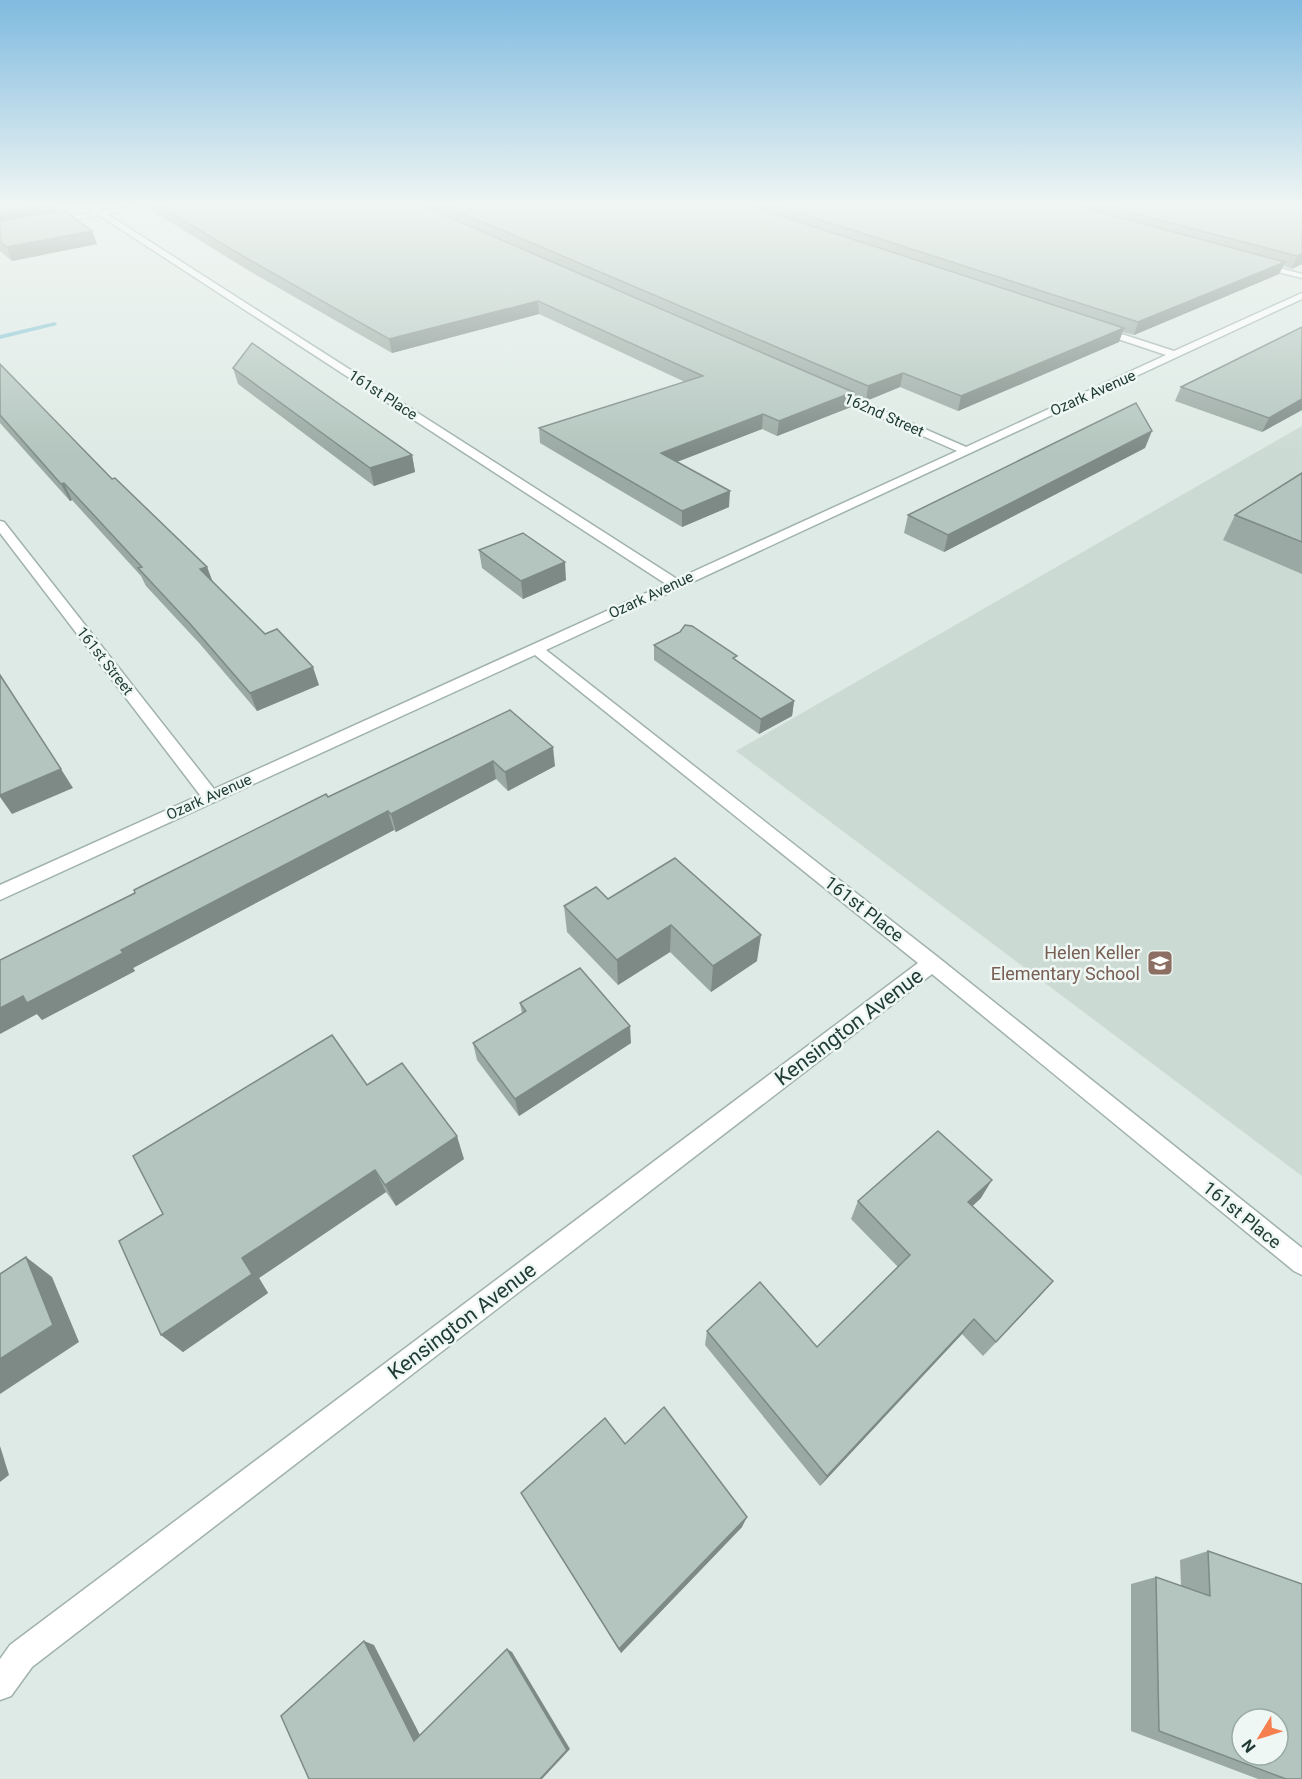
<svg xmlns="http://www.w3.org/2000/svg" width="1302" height="1779" font-family="Roboto,sans-serif">
<rect width="100%" height="100%" fill="#deeae5"/>
<path fill="#ccdad4" d="M 1302,426 L 1302,1176 L 736,751 Z"/>
<g fill="none" stroke-linecap="round" stroke-linejoin="round">
<path fill="#83c3d2" fill-rule="evenodd" d="M 55,322 L 57,325 L 0,339 L 0,335 Z"/>
<defs>
<g id="minor">
<path d="M 87,206 L 95,206 L 102,211 L 140,206 L 107,214 L 677,579 L 957,451 L 827,394 L 827,390 L 835,390 L 966,447 L 1166,355 L 1094,331 L 1094,327 L 1100,327 L 1174,351 L 1302,293 L 1302,299 L 546,650 L 939,958 L 1302,1248 L 1302,1275 L 1294,1271 L 932,974 L 32,1667 L 11,1696 L 0,1700 L 0,1659 L 10,1645 L 918,963 L 535,655 L 0,900 L 0,885 L 200,795 L 0,533 L 0,521 L 4,522 L 214,789 L 666,584 L 99,215 L 52,224 L 48,222 L 94,212 Z"/>
<path d="M 1257,262 L 1302,274 L 1302,278 L 1254,266 L 1253,264 Z"/>
</g>
</defs>
<use href="#minor" stroke="#a1b2ac" stroke-width="3"/>
<use href="#minor" fill="#fff" fill-rule="evenodd"/>
</g>
<g fill="#9aa9a3">
<path d="M 0,206 L 56,206 L 57,211 L 97,244 L 12,261 L 0,251 Z"/>
<path d="M 144,206 L 1302,206 L 1302,264 L 1292,269 L 1283,266 L 1279,274 L 1134,335 L 1122,332 L 1119,342 L 958,411 L 900,387 L 866,401 L 853,395 L 851,407 L 777,436 L 762,429 L 677,462 L 729,507 L 682,527 L 540,443 L 539,428 L 685,382 L 539,314 L 392,353 L 251,272 Z"/>
<path d="M 1302,327 L 1302,410 L 1262,432 L 1175,401 L 1181,387 Z"/>
<path d="M 0,364 L 112,479 L 207,567 L 212,581 L 265,634 L 319,685 L 257,711 L 200,644 L 146,586 L 141,576 L 72,500 L 70,501 L 0,423 Z"/>
<path d="M 233,368 L 412,455 L 415,472 L 374,486 L 238,384 Z"/>
<path d="M 1145,448 L 944,552 L 904,533 L 908,515 Z"/>
<path d="M 1302,473 L 1302,574 L 1223,540 L 1235,515 Z"/>
<path d="M 479,550 L 566,580 L 523,599 L 482,568 Z"/>
<path d="M 654,645 L 736,661 L 794,701 L 792,716 L 759,734 L 654,660 Z"/>
<path d="M 510,710 L 555,766 L 508,791 L 496,779 L 396,832 L 394,830 L 133,968 L 135,971 L 42,1020 L 37,1014 L 328,797 Z"/>
<path d="M 608,899 L 757,961 L 711,992 L 670,952 L 618,985 L 567,932 L 564,906 Z"/>
<path d="M 520,1003 L 631,1043 L 519,1116 L 477,1060 L 473,1043 L 522,1014 Z"/>
<path d="M 367,1085 L 464,1159 L 396,1206 L 386,1192 L 259,1278 L 268,1293 L 183,1352 L 161,1335 L 163,1214 Z"/>
<path d="M 981,1198 L 972,1206 L 1053,1281 L 983,1356 L 962,1334 L 820,1486 L 705,1345 L 707,1331 L 817,1347 L 898,1267 L 851,1219 L 858,1201 Z"/>
<path d="M 625,1444 L 742,1527 L 621,1653 L 521,1493 Z"/>
<path d="M 1208,1551 L 1302,1779 L 1258,1779 L 1131,1731 L 1131,1584 L 1156,1577 L 1181,1586 L 1180,1560 Z"/>
</g>
<g fill="#7d8a85">
<path d="M 39,206 L 56,206 L 59,216 L 0,228 L 0,214 Z"/>
<path d="M 92,231 L 97,244 L 12,261 L 7,247 Z"/>
<path d="M 1302,254 L 1302,264 L 1292,269 L 1297,256 Z"/>
<path d="M 1285,262 L 1279,274 L 1134,335 L 1138,322 Z"/>
<path d="M 538,301 L 539,314 L 392,353 L 389,339 Z"/>
<path d="M 1124,328 L 1119,342 L 958,411 L 961,396 Z"/>
<path d="M 903,373 L 900,387 L 866,401 L 868,386 Z"/>
<path d="M 853,392 L 851,407 L 777,436 L 779,421 Z"/>
<path d="M 1302,399 L 1302,410 L 1262,432 L 1269,418 Z"/>
<path d="M 763,414 L 762,429 L 661,468 L 661,453 Z"/>
<path d="M 1152,431 L 1145,448 L 944,552 L 948,535 Z"/>
<path d="M 412,455 L 415,472 L 374,486 L 370,468 Z"/>
<path d="M 64,483 L 72,500 L 70,501 L 61,484 Z"/>
<path d="M 730,491 L 729,507 L 682,527 L 682,511 Z"/>
<path d="M 565,562 L 566,580 L 523,599 L 521,581 Z"/>
<path d="M 207,567 L 214,585 L 200,569 Z"/>
<path d="M 313,667 L 319,685 L 257,711 L 250,693 Z"/>
<path d="M 794,701 L 792,716 L 759,734 L 761,719 Z"/>
<path d="M 553,747 L 555,766 L 508,791 L 505,772 Z"/>
<path d="M 493,761 L 496,779 L 396,832 L 391,814 Z"/>
<path d="M 61,769 L 73,788 L 12,814 L 0,797 L 0,795 Z"/>
<path d="M 388,811 L 394,830 L 133,968 L 135,971 L 42,1020 L 37,1014 L 0,1034 L 0,1008 L 23,996 L 121,950 Z"/>
<path d="M 671,925 L 670,952 L 618,985 L 617,960 Z"/>
<path d="M 761,935 L 757,961 L 711,992 L 713,966 Z"/>
<path d="M 630,1026 L 631,1043 L 519,1116 L 515,1099 Z"/>
<path d="M 457,1136 L 464,1159 L 396,1206 L 385,1185 Z"/>
<path d="M 375,1170 L 386,1192 L 259,1278 L 268,1293 L 183,1352 L 161,1335 L 242,1258 Z"/>
<path d="M 992,1180 L 981,1198 L 958,1220 L 968,1202 Z"/>
<path d="M 26,1257 L 52,1277 L 79,1342 L 0,1394 L 0,1359 Z"/>
<path d="M 1053,1281 L 1039,1297 L 983,1356 L 996,1342 Z"/>
<path d="M 974,1319 L 962,1334 L 820,1486 L 827,1476 Z"/>
<path d="M 0,1446 L 9,1475 L 0,1482 Z"/>
<path d="M 747,1517 L 742,1527 L 621,1653 L 619,1649 Z"/>
<path d="M 364,1641 L 374,1645 L 423,1741 L 414,1741 Z"/>
<path d="M 507,1649 L 512,1652 L 570,1749 L 542,1779 L 540,1779 Z"/>
</g>
<g fill="#b3c5be" stroke="#7d8a85" stroke-width="1.5" fill-rule="evenodd">
<path d="M 0,206 L 39,206 L 0,214 Z"/>
<path d="M 159,206 L 423,206 L 853,392 L 779,421 L 763,414 L 661,453 L 730,491 L 682,511 L 539,428 L 703,376 L 538,301 L 389,339 L 248,259 Z"/>
<path d="M 445,206 L 751,206 L 1124,328 L 961,396 L 903,373 L 868,386 Z"/>
<path d="M 778,206 L 1077,206 L 1285,262 L 1138,322 Z"/>
<path d="M 1106,206 L 1302,206 L 1302,254 L 1297,256 Z"/>
<path d="M 64,210 L 92,231 L 7,247 L 0,242 L 0,221 Z"/>
<path d="M 1302,327 L 1302,399 L 1269,418 L 1181,387 Z"/>
<path d="M 252,343 L 412,455 L 370,468 L 233,368 Z"/>
<path d="M 0,364 L 112,479 L 115,478 L 207,567 L 200,569 L 265,634 L 277,629 L 313,667 L 250,693 L 192,626 L 138,568 L 142,567 L 64,483 L 61,484 L 0,415 Z"/>
<path d="M 1136,403 L 1152,431 L 948,535 L 908,515 Z"/>
<path d="M 1302,473 L 1302,542 L 1235,515 Z"/>
<path d="M 523,533 L 565,562 L 521,581 L 479,550 Z"/>
<path d="M 685,625 L 692,626 L 737,656 L 733,658 L 794,701 L 761,719 L 654,645 L 680,632 Z"/>
<path d="M 0,675 L 61,769 L 0,795 Z"/>
<path d="M 510,710 L 553,747 L 505,772 L 493,761 L 391,814 L 388,811 L 121,950 L 123,953 L 27,1003 L 23,996 L 0,1008 L 0,960 L 135,893 L 134,890 L 326,794 L 328,797 Z"/>
<path d="M 675,858 L 761,935 L 713,966 L 671,925 L 617,960 L 564,906 L 596,887 L 608,899 Z"/>
<path d="M 580,968 L 630,1026 L 515,1099 L 473,1043 L 526,1011 L 520,1003 Z"/>
<path d="M 332,1035 L 367,1085 L 402,1063 L 457,1136 L 385,1185 L 375,1170 L 242,1258 L 252,1274 L 161,1335 L 119,1241 L 163,1214 L 133,1156 Z"/>
<path d="M 938,1131 L 992,1180 L 968,1202 L 1053,1281 L 996,1342 L 974,1319 L 827,1476 L 707,1331 L 760,1282 L 817,1347 L 910,1255 L 858,1201 Z"/>
<path d="M 26,1257 L 53,1325 L 0,1359 L 0,1274 Z"/>
<path d="M 664,1407 L 747,1517 L 619,1649 L 521,1493 L 605,1418 L 625,1444 Z"/>
<path d="M 1208,1551 L 1302,1584 L 1302,1779 L 1286,1779 L 1159,1731 L 1156,1577 L 1210,1596 ZM 1242,1719 L 1278,1719 L 1278,1755 L 1242,1755 Z"/>
<path d="M 364,1641 L 414,1741 L 507,1649 L 567,1750 L 540,1779 L 309,1779 L 281,1716 Z"/>
</g>
<linearGradient id="sky" x2="0" y2="1"><stop stop-color="#7fbadf"/><stop offset="0.45" stop-color="#f0f6f3"/><stop offset="1" stop-color="#f0f6f3" stop-opacity="0"/></linearGradient>
<rect width="1302" height="455" fill="url(#sky)"/>
<defs>
<symbol id="school-square" viewBox="-11 -11 22 22"><rect x="-9" y="-9" width="18" height="18" rx="4" fill="#8d6e63" stroke="#eef7f3"/><path d="M0-5L7-2L0 1L-7-2ZM-4 1L0 2.5L4 1V4Q0 6-4 4Z" fill="#fff"/></symbol>
</defs>
<g fill-rule="evenodd">
<use href="#school-square" x="1145" y="948" width="30" height="30"/>
</g>
<g text-anchor="middle" stroke-width="5" stroke-linejoin="round" paint-order="stroke">
<g font-size="15" fill="#1f3a34" stroke="#eef7f3">
<text transform="translate(1093 393) rotate(-24)" y="5">Ozark Avenue</text>
<text transform="translate(383 395) rotate(33)" y="5">161st Place</text>
<text transform="translate(884 415) rotate(24)" y="5">162nd Street</text>
<text transform="translate(651 595) rotate(-25)" y="5">Ozark Avenue</text>
<text transform="translate(105 661) rotate(52)" y="5">161st Street</text>
<text transform="translate(209 797) rotate(-24)" y="5">Ozark Avenue</text>
</g>
<g font-size="18" fill="#1f3a34" stroke="#eef7f3">
<text transform="translate(864 909) rotate(38)" y="6">161st Place</text>
<text transform="translate(1242 1215) rotate(39)" y="6">161st Place</text>
</g>
<g font-size="18" fill="#785e54" stroke="#eef7f3" text-anchor="end">
<text x="1140" y="959">Helen Keller<tspan x="1140" dy="21">Elementary School</tspan></text>
</g>
<g font-size="21" fill="#1f3a34" stroke="#eef7f3">
<text transform="translate(849 1027) rotate(-37)" y="7">Kensington Avenue</text>
<text transform="translate(462 1321) rotate(-37)" y="7">Kensington Avenue</text>
</g>
</g>
<g transform="translate(1260 1737) rotate(232)"><circle r="28" fill="#eef7f3" stroke="#9baba7" stroke-width="1.5"/>
<path d="M0-4.5L10 22L0 15L-10 22Z" fill="#f67f4f"/>
<text y="-9" font-size="16" font-weight="bold" text-anchor="middle" fill="#1f3a34">N</text>
</g>
</svg>
